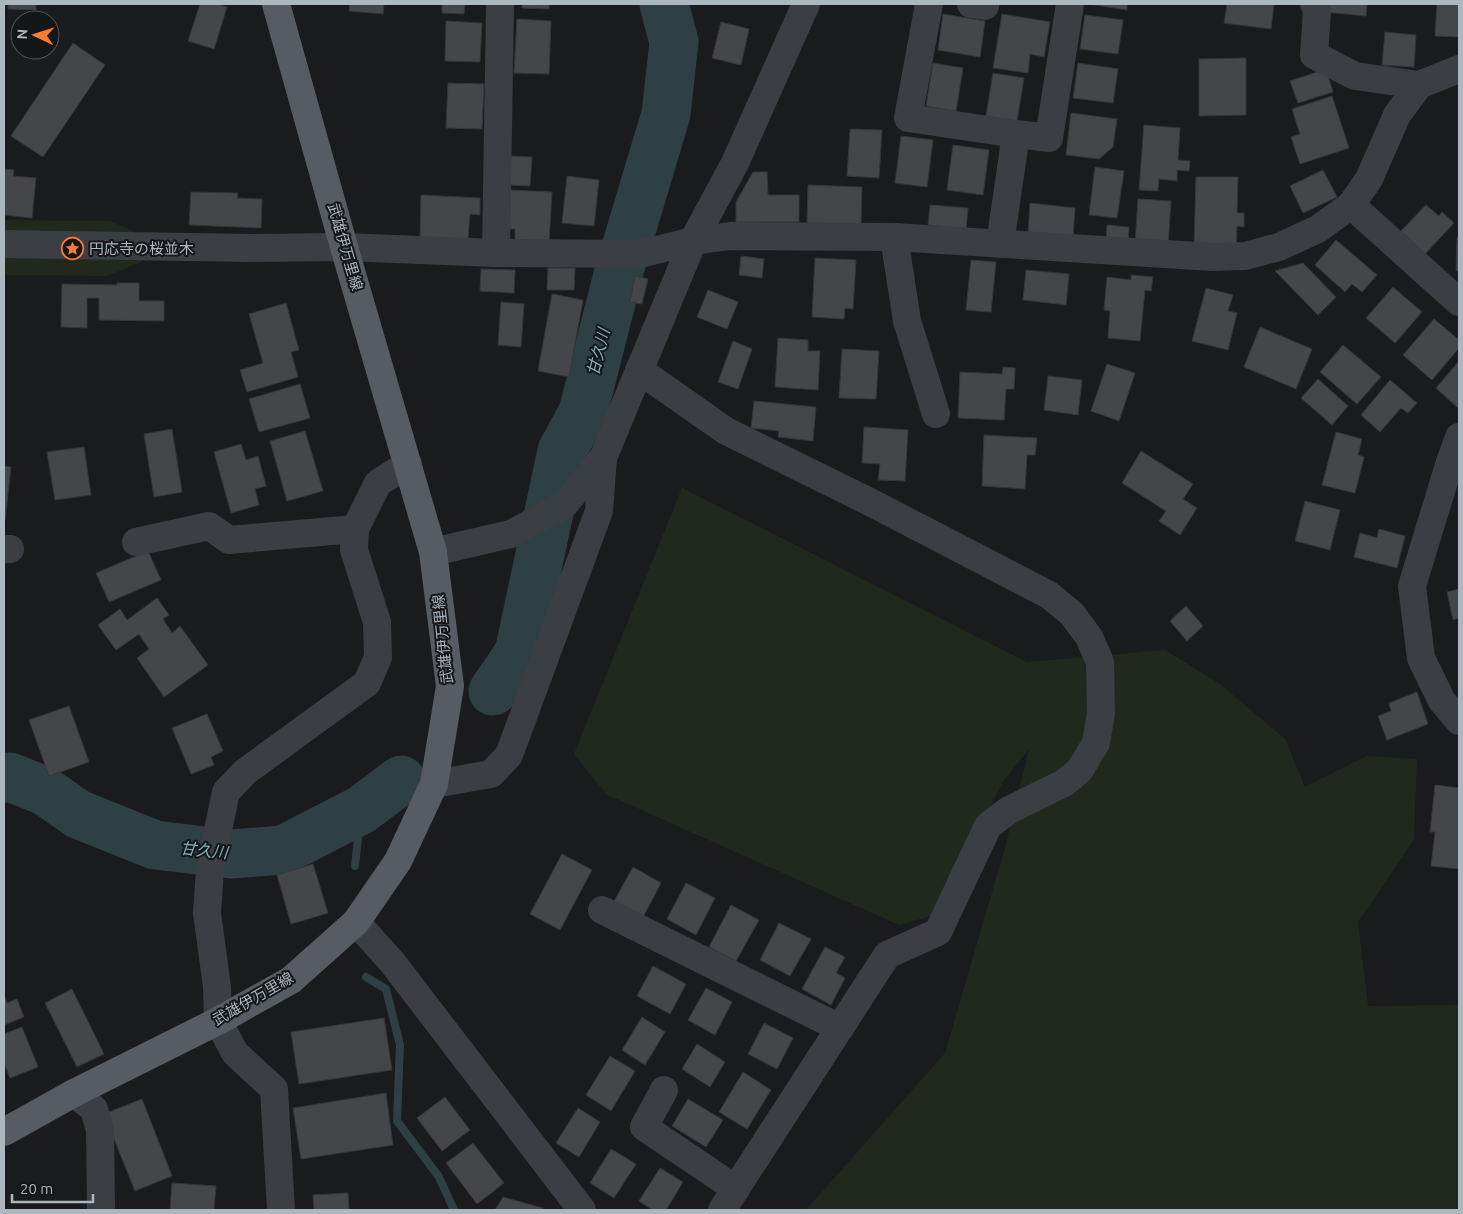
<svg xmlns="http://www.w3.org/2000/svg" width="1463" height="1214" font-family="Ubuntu,'Noto Sans JP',sans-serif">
<rect width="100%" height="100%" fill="#1a1b1d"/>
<g fill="#21291f">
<path d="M 4,220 L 110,221 L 142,235 L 141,262 L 107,276 L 4,275 Z"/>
<path d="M 682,488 L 1027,662 L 1165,650 L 1220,684 L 1285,739 L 1305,787 L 1367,756 L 1417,759 L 1414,840 L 1358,922 L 1368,1006 L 1459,1005 L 1459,1210 L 806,1210 L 945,1053 L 1005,848 L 1029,749 L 1004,780 L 934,915 L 899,925 L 606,794 L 574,754 Z"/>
</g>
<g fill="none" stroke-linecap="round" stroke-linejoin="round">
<g stroke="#2e4043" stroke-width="8">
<path d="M 355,866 L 361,810"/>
<path d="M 366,977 L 386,989 L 400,1045 L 397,1121 L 439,1177 L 454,1210"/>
</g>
<g stroke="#2e4043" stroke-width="49">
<path d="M 493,691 L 519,653 L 562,451 L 583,412 L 619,271 L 666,114 L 674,42 L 664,4"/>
<path d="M 4,778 L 10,777 L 45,791 L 78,814 L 155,845 L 231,854 L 283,850 L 361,810 L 401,780"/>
</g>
</g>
<g fill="#44474a" stroke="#343639">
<path d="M 8,4 L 36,4 L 36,10 L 8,9 Z"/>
<path d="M 200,4 L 216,4 L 227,7 L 214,49 L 188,41 Z"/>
<path d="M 350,4 L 384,4 L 383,14 L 349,11 Z"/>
<path d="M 442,4 L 465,4 L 464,14 L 442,13 Z"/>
<path d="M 522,4 L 549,4 L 549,9 L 522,8 Z"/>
<path d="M 1089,4 L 1127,4 L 1127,10 Z"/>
<path d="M 1227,4 L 1274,4 L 1271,29 L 1224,23 Z"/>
<path d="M 1325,4 L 1367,4 L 1366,16 L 1324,12 Z"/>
<path d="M 1437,4 L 1459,4 L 1459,37 L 1435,36 Z"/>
<path d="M 943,14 L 985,21 L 980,57 L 938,50 Z"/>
<path d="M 1002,14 L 1050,22 L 1044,57 L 1030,54 L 1028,73 L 993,68 Z"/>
<path d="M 1085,15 L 1123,20 L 1118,54 L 1080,49 Z"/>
<path d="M 517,19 L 551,21 L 549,74 L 514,73 Z"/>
<path d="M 446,21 L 482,23 L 480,62 L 445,61 Z"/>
<path d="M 721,22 L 749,29 L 741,65 L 712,58 Z"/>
<path d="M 1385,32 L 1416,35 L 1414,67 L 1382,65 Z"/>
<path d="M 73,43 L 105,65 L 43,157 L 11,136 Z"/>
<path d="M 1246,58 L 1246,115 L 1199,116 L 1199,59 Z"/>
<path d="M 933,63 L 963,68 L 956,111 L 926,106 Z"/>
<path d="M 1078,63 L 1118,69 L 1113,103 L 1073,98 Z"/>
<path d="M 1326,69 L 1333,92 L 1298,103 L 1290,81 Z"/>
<path d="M 993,73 L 1024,78 L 1017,121 L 986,116 Z"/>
<path d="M 448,83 L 484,84 L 482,129 L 446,128 Z"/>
<path d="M 1332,96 L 1349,148 L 1300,164 L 1291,137 L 1300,134 L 1292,109 Z"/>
<path d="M 1071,113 L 1117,119 L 1113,147 L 1099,159 L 1066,155 Z"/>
<path d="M 1144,125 L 1180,128 L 1178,160 L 1190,161 L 1189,171 L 1177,170 L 1177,181 L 1159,179 L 1158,191 L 1139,190 Z"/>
<path d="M 850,129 L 882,130 L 879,178 L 847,176 Z"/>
<path d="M 901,136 L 933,140 L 927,187 L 895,183 Z"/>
<path d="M 953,145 L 989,150 L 983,195 L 947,190 Z"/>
<path d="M 511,156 L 532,157 L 530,186 L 509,185 Z"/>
<path d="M 1095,167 L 1124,171 L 1117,218 L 1089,215 Z"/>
<path d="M 4,169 L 14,170 L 13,176 L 36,178 L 32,218 L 4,215 Z"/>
<path d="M 1323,170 L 1337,197 L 1303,213 L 1290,186 Z"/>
<path d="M 753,172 L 767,172 L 768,195 L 799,195 L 799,222 L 736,222 L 736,202 Z"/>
<path d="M 567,176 L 599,180 L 594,226 L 562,223 Z"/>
<path d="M 1196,177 L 1238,177 L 1237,213 L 1244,213 L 1244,227 L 1237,226 L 1236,246 L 1194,245 Z"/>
<path d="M 808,185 L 862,187 L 861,227 L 807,225 Z"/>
<path d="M 510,190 L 552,192 L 549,242 L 515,240 L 515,229 L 509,229 Z"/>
<path d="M 191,192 L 238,193 L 237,198 L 262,199 L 261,228 L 189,225 Z"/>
<path d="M 421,195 L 480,198 L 480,215 L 470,214 L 468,239 L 420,237 Z"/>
<path d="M 1138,199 L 1171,201 L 1168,245 L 1135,243 Z"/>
<path d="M 1030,203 L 1075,208 L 1073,238 L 1028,234 Z"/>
<path d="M 930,205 L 968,208 L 966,229 L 928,225 Z"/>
<path d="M 1426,205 L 1439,216 L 1442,212 L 1454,223 L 1425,254 L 1401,231 Z"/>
<path d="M 1107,225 L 1129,227 L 1128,244 L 1106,243 Z"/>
<path d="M 1457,237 L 1459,237 L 1459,271 L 1456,271 Z"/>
<path d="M 1336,240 L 1377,275 L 1362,292 L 1352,284 L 1345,292 L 1315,265 Z"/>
<path d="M 741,256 L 764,259 L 762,278 L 739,275 Z"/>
<path d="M 815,258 L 856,260 L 853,309 L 845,308 L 844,319 L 812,317 Z"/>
<path d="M 971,260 L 996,262 L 991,312 L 966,310 Z"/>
<path d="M 1303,263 L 1336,297 L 1318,315 L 1275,271 Z"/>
<path d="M 548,268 L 575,268 L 574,290 L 547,290 Z"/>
<path d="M 481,269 L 515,270 L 514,293 L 480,291 Z"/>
<path d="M 1026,270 L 1069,274 L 1066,305 L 1023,300 Z"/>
<path d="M 1131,275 L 1153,277 L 1151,291 L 1145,290 L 1140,341 L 1108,338 L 1110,311 L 1104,310 L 1107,277 L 1131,280 Z"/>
<path d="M 635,276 L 648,279 L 642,304 L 630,302 Z"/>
<path d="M 117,283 L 139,283 L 139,301 L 164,301 L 164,321 L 99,320 L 99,298 L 87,298 L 87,328 L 61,327 L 62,284 L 117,285 Z"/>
<path d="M 1393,287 L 1422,312 L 1395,343 L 1366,318 Z"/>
<path d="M 1206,288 L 1233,295 L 1228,311 L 1237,313 L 1228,350 L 1192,341 Z"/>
<path d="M 708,290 L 738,302 L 727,329 L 697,317 Z"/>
<path d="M 552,294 L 583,300 L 569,377 L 538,371 Z"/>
<path d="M 501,302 L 524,304 L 521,347 L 498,345 Z"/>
<path d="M 286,303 L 299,350 L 291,352 L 298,377 L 247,392 L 240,370 L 263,363 L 249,314 Z"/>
<path d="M 1434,319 L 1459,340 L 1459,348 L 1432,380 L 1403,355 Z"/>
<path d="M 1260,327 L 1312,349 L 1296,389 L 1244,367 Z"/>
<path d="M 778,338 L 808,340 L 808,351 L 820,351 L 818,390 L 775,387 Z"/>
<path d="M 733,341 L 752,349 L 738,389 L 718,382 Z"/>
<path d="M 1343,345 L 1381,377 L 1357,404 L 1320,372 Z"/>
<path d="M 842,349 L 879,351 L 876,399 L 839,398 Z"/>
<path d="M 1459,361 L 1459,409 L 1436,388 Z"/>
<path d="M 1107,364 L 1135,373 L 1119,421 L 1091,411 Z"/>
<path d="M 1003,367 L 1015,368 L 1014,389 L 1006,389 L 1004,420 L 958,418 L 960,372 L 1002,374 Z"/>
<path d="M 1048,376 L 1082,380 L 1078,415 L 1044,410 Z"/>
<path d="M 1318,379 L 1348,406 L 1332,425 L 1301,398 Z"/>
<path d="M 1390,380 L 1417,403 L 1408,413 L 1401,408 L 1380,432 L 1361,415 Z"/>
<path d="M 300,384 L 310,418 L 259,432 L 249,399 Z"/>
<path d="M 754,401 L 816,407 L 813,441 L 778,437 L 779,431 L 751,428 Z"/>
<path d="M 864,427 L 908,430 L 905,481 L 878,480 L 880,464 L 862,463 Z"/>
<path d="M 172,429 L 182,492 L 154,497 L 144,434 Z"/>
<path d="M 305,431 L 323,491 L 287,501 L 270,441 Z"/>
<path d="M 1336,432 L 1362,439 L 1358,455 L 1364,457 L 1355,493 L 1322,485 Z"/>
<path d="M 984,435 L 1037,438 L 1035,455 L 1027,455 L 1025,489 L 982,486 Z"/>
<path d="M 241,444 L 246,460 L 258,456 L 266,486 L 255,489 L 259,505 L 231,513 L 214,452 Z"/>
<path d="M 84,447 L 91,495 L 55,500 L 47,452 Z"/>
<path d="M 1141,451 L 1193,484 L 1183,499 L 1197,508 L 1180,535 L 1159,521 L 1166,511 L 1122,483 Z"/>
<path d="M 4,466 L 11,467 L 5,521 L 4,521 Z"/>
<path d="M 1305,501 L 1340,510 L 1330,550 L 1295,541 Z"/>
<path d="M 1379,529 L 1405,536 L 1397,568 L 1354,557 L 1360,533 L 1377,538 Z"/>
<path d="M 148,551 L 161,580 L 109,602 L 96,573 Z"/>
<path d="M 1459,589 L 1459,618 L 1453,620 L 1447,592 Z"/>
<path d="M 157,598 L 169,615 L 163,619 L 172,633 L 180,626 L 208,665 L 164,697 L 137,658 L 149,649 L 139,634 L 116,650 L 98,625 L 120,609 L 127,620 Z"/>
<path d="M 1186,606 L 1203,626 L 1187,641 L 1170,621 Z"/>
<path d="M 1417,692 L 1428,724 L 1387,740 L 1378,716 L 1391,711 L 1389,703 Z"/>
<path d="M 69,706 L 89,762 L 49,776 L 29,720 Z"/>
<path d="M 207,714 L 223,751 L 211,757 L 214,765 L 191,774 L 172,728 Z"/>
<path d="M 1435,785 L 1459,788 L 1459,869 L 1431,866 L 1435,832 L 1430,832 Z"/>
<path d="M 562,854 L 592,870 L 560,930 L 530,914 Z"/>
<path d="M 313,864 L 328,913 L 291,924 L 277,875 Z"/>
<path d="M 633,867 L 661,883 L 642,919 L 613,903 Z"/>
<path d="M 686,883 L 715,898 L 696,935 L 667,919 Z"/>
<path d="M 731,905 L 759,920 L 736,961 L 709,947 Z"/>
<path d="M 779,923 L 811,939 L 790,976 L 760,960 Z"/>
<path d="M 825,947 L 845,957 L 836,973 L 845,978 L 831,1005 L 802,989 Z"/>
<path d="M 653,966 L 686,984 L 670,1014 L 637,996 Z"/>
<path d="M 706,988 L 732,1002 L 715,1035 L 688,1020 Z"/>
<path d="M 72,989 L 104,1054 L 77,1067 L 45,1003 Z"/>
<path d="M 4,995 L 7,1003 L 17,999 L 24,1017 L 4,1025 Z"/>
<path d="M 642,1017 L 665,1032 L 645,1065 L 622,1050 Z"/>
<path d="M 384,1018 L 392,1070 L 299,1084 L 291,1032 Z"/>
<path d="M 764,1023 L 793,1038 L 777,1069 L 748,1054 Z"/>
<path d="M 22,1027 L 38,1067 L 10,1078 L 4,1063 L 4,1034 Z"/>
<path d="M 697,1044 L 725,1062 L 710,1087 L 682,1069 Z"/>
<path d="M 610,1056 L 635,1071 L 611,1111 L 586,1095 Z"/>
<path d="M 743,1072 L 771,1090 L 747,1129 L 719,1112 Z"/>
<path d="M 386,1093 L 393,1145 L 301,1159 L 293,1108 Z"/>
<path d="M 445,1097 L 470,1130 L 442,1151 L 417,1118 Z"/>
<path d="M 142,1099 L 172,1176 L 135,1191 L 104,1114 Z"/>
<path d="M 688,1099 L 723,1120 L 706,1147 L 672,1126 Z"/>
<path d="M 578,1108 L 600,1122 L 579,1157 L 556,1143 Z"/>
<path d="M 473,1143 L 504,1183 L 477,1204 L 446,1163 Z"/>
<path d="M 611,1149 L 636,1164 L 614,1198 L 590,1183 Z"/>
<path d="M 660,1168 L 683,1182 L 666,1210 L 653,1210 L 639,1201 Z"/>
<path d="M 172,1183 L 216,1186 L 214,1210 L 170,1210 Z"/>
<path d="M 348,1193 L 349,1210 L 314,1210 L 313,1195 Z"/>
<path d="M 503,1197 L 543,1208 L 543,1210 L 495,1210 Z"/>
</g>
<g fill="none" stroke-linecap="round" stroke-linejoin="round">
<g stroke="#3b3e43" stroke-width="28">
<path d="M 929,4 L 908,118 L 1016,134 L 1000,244"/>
<path d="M 971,4 L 985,6"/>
<path d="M 1314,4 L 1317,11 L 1314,55 L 1355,76 L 1419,85"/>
<path d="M 1016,134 L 1049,138 L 1070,4"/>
<path d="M 1351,205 L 1459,302"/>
<path d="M 894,237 L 907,321 L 936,414"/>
<path d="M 4,244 L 250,248 L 344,247 L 496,253 L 640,254 L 693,241 L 730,236 L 894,237 L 1213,257 L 1245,256 L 1279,247 L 1318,229 L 1351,205 L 1369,179 L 1397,115 L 1419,85 L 1459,69"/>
<path d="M 496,253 L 500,4"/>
<path d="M 639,370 L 726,431 L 870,502 L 1049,595 L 1072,614 L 1089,637 L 1100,662 L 1101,713 L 1096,743 L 1079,771 L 1064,783 L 1009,810 L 988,826 L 938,932 L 887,955 L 722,1210"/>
<path d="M 1459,437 L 1449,465 L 1412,586 L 1421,658 L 1442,701 L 1459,721"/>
<path d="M 136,542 L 209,526 L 229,540 L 355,529"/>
<path d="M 4,549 L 10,549"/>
<path d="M 433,552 L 511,534 L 564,505 L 603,458 L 693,241 L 735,163 L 806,4"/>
<path d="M 434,784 L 491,774 L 509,755 L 599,511 L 603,458"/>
<path d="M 602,910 L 840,1028"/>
<path d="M 356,922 L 392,962 L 582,1210"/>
<path d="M 664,1090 L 644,1127 L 736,1189"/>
<path d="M 74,1093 L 94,1109 L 100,1130 L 101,1210"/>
<path d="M 281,1210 L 274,1089 L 235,1053 L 218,1021 L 217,987 L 207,913 L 210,870 L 217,835 L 226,792 L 245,772 L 367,683 L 378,657 L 377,622 L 354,550 L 355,529 L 378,483 L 408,464"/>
</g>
<path stroke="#565c62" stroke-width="28" d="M 4,1132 L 74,1093 L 218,1021 L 291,980 L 356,922 L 398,861 L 434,784 L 450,686 L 433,552 L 344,247 L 276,4"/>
</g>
<defs>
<symbol id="sight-ring" viewBox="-11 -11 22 22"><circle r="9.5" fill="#151618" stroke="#ff7b30" stroke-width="1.5"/><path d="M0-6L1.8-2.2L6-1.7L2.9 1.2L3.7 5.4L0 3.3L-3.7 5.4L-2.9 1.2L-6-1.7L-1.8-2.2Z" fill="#ff7b30"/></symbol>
</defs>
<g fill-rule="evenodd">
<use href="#sight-ring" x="60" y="236" width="25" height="25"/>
</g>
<g text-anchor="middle" stroke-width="4" stroke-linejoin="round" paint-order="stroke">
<g font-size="15" fill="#acb7be" stroke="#151618">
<text transform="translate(345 247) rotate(74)" y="5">武雄伊万里線</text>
<text transform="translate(443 639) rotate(-96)" y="5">武雄伊万里線</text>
<text transform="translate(253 999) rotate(-30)" y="5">武雄伊万里線</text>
</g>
<g font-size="15" fill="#acb7be" stroke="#151618" text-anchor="start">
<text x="89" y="254">円応寺の桜並木</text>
</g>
<g font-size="16" font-style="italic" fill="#80b2bb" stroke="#151618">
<text transform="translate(598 352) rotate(-76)" y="6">甘久川</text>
<text transform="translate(204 850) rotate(6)" y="6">甘久川</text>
</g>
</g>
<rect width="1463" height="1214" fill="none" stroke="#acb7be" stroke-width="10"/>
<g transform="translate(35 35) rotate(274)"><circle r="24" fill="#151618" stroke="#51565a"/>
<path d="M0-4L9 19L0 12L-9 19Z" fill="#ff7b30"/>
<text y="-8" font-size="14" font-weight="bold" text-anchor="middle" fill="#acb7be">N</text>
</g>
<path d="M12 1194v8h81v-8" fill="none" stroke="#acb7be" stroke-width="2.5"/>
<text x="20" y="1194" font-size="15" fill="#acb7be" stroke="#151618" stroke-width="4" paint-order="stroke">20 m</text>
</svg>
